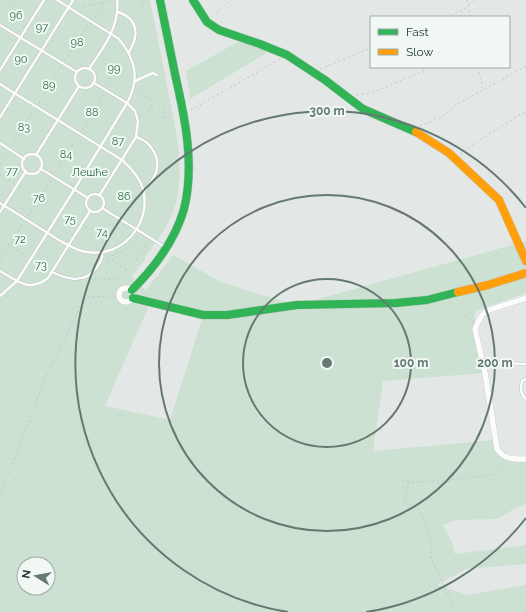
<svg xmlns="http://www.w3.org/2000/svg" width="526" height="612" font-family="Raleway,sans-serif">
<rect width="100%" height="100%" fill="#e3e8e6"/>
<g fill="#cce1d2" fill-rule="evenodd">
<path d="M 0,0 L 150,0 C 156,32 163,63 169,95 C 176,133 186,172 174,209 C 168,227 157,241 146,256 L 145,260 L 132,276 L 145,290 L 154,280 L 173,255 L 223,283 L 297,305 L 526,241 L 526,293 L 475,311 L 475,329 L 485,373 L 383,381 L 373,451 L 495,440 C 503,459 505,460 526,458 L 526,503 L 496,519 L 457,520 L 443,525 L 452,542 L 455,554 L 526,545 L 526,564 L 466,569 L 437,585 L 468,595 L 526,585 L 526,612 L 0,612 ZM 150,303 L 203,316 L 170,420 L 105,406 ZM 24,564 L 48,564 L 48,588 L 24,588 Z"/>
<path d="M 243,39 L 273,49 L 190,99 L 186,71 Z"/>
</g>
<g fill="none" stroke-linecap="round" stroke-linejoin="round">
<defs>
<g id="lane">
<path d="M 118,12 C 139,19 139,36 129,52"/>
<path d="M 0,25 L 77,72"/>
<circle cx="85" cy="78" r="10"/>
<path d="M 89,69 C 103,48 120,27 117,0"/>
<path d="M 0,70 L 44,0"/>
<path d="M 135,81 L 153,73 L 157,75"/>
<path d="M 94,83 L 127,103 L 135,111 L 138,121 L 136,137 L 99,196"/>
<path d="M 0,84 L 122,160 C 131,168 140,177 143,189 C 152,223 123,258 87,252 C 77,251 68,245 59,240 C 39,228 20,215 0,203"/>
<path d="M 0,117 L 73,0"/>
<path d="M 136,137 C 152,142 163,160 154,177 C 151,182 147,187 144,192"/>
<path d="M 0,143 L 24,159"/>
<circle cx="32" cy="164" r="10"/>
<path d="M 36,155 L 79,86"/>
<path d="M 41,169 L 88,198"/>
<circle cx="95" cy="203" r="9"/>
<path d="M 102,208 L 165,247"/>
<path d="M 0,212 L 26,171"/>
<path d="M 0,271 C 18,281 29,293 48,278 L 90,211"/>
<path d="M 52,272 C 68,280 85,284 97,267 C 101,262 103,258 102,252"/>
<path d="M 0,296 L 17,281 L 74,190 L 127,103 C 140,79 136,60 119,39 L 57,0"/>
<path d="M 483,362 L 526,364"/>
<path d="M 526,379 L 522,381 C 520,388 520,394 526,399"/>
</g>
<g id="street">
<circle cx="126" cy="295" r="7"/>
<path d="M 526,298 L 489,310 L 483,314 L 479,320 L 475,329 L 485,373 L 497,449 C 505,460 513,459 526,459"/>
</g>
<g id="fast">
<path d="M 193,0 L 207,22 L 219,30 L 260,44 L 287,55 L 325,80 L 363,109 L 416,132"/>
<path d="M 132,290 C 155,267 175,241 184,209 C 195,165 185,118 175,74 C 170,50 165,25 160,0"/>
<path d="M 133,298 L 203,315 L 227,315 L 297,305 L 396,303 L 427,300 L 458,292"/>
</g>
<g id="slow">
<path d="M 416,132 L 449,153 L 499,200 L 526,261"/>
<path d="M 458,292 L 488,285 L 526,273"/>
</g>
</defs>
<use href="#lane" stroke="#c0c5c3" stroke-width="3.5"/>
<use href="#street" stroke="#c0c5c3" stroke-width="6"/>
<use href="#fast" stroke="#bfc6c3" stroke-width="9"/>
<use href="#slow" stroke="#bfc6c3" stroke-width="9"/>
<g stroke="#c0c8c6" stroke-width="1" stroke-dasharray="2 3" stroke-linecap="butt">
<path d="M 7,0 L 29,14"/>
<path d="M 141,0 L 144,12"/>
<path d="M 467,0 L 471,17"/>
<path d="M 469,4 L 477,0"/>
<path d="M 83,7 L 111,0"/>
<path d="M 212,17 L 231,0"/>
<path d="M 446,17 L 469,7"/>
<path d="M 95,18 L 103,3"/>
<path d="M 102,59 C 109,67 112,76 108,87"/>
<path d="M 65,61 L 88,25"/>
<path d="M 478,67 L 483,90"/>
<path d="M 320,69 L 371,48"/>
<path d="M 137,91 L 163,107 L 166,125"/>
<path d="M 357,95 L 374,92 L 432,67"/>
<path d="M 39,103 L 61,67"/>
<path d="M 191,110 L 280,59"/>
<path d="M 140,116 L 147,114 L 154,103"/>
<path d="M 420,126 L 442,117 L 456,105 L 526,66"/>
<path d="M 82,130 L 105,93"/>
<path d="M 12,145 L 34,111"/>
<path d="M 460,154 L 486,136 L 526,111"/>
<path d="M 0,165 L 7,153"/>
<path d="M 56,172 L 77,137"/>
<path d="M 0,175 L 14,183"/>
<path d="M 20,187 L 56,210"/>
<path d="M 28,216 L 51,180"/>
<path d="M 85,227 C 95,230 106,229 113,221"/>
<path d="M 0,239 L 27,257"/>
<rect x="108" y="256" width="2" height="2"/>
<path d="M 112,260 L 127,270"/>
<path d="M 0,261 L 24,222"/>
<path d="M 106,261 L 109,262 L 114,254 C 124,252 130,245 137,238 L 145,244"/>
<path d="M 35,262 L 48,270"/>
<path d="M 94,278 L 98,280 L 119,278 L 137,259 L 148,241"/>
<path d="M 449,302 L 473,322"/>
<path d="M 402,480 L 409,482 L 440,481 L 484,476 L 495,474 L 506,463"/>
<path d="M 409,482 L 404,500 L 418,509 L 429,533 L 432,548 L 431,558 L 456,612"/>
<path d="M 0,497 L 42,386 L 85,297 L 118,296"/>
</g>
<use href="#lane" stroke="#fbfcfb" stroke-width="2.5"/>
<use href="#street" stroke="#fbfcfb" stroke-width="5.5"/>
<use href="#fast" stroke="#30b455" stroke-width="8"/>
<use href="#slow" stroke="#ff9f0a" stroke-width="8"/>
</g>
<g fill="none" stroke="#657872" stroke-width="2">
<circle cx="327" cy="363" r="84"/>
<circle cx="327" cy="363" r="168"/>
<path d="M526 518A252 252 0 0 1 366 612M288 612A252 252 0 1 1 526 208"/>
</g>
<g text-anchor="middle" stroke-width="4" stroke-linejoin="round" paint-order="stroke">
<g font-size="11" fill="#2c7146" stroke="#f1f8f4">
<text x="16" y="19">96</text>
<text x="42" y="31">97</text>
<text x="77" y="46">98</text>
<text x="21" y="63">90</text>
<text x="114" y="72">99</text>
<text x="49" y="89">89</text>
<text x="92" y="116">88</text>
<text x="24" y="131">83</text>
<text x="118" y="145">87</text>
<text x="66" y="158">84</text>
<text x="12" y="175">77</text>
<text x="90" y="176">Лешће</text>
<text x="124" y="200">86</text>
<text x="39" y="202">76</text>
<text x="70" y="223">75</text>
<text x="102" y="236">74</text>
<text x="20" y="243">72</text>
<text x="41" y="269">73</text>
</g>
</g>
<circle cx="327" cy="363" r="6" fill="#657872" stroke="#f1f8f4" stroke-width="2"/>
<g font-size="12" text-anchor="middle" font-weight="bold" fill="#657872" stroke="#f1f8f4" stroke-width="4" stroke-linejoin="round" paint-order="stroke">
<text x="327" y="115">300 m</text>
<text x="411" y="367">100 m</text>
<text x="495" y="367">200 m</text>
</g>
<rect x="370" y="16" width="140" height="52" fill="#f1f8f4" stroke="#9eaca7"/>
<rect x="378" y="29" width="20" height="6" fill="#30b455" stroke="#9eaca7"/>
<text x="406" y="36" font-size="12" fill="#213b34">Fast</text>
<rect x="378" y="49" width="20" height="6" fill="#ff9f0a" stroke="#9eaca7"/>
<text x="406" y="56" font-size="12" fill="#213b34">Slow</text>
<g transform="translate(36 576) rotate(281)"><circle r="19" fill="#f1f8f4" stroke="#9eaca7"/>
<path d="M0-3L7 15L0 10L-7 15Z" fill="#657872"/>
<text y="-6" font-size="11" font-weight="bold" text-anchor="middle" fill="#213b34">N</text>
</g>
</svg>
